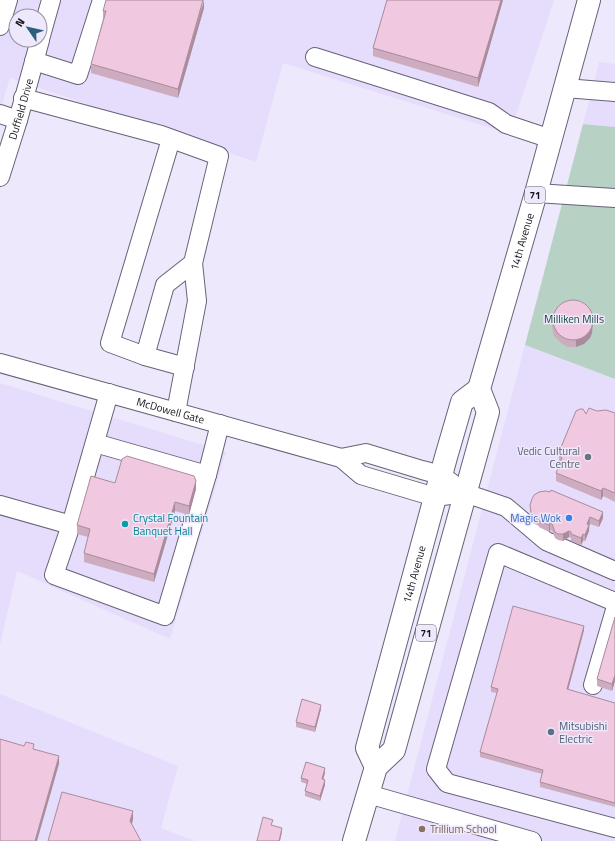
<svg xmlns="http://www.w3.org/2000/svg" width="615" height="841" font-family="'Titillium Web',sans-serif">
<rect width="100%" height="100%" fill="#eee8fc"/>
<g fill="#e6ddfd" fill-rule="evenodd">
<path d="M 0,0 L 554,0 L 510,134 L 283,63 L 256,162 L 10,78 L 0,111 ZM 16,16 L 40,16 L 40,40 L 16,40 Z"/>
<path d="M 599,62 L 615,64 L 615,127 L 583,124 Z"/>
<path d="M 525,345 L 615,379 L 615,841 L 395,841 Z"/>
<path d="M 0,383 L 226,452 L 170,639 L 17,571 L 0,645 Z"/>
<path d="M 0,694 L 178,766 L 161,828 L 195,841 L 0,841 Z"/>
</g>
<path fill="#b7d2c4" d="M 583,124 L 615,127 L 615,379 L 525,345 Z"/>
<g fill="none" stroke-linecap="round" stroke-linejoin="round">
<defs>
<g id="minor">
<path d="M 0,26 L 8,0"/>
<path d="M 40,39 L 51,0"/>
<path d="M 315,57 L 489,112 L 506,124 L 551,139"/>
<path d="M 34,61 L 78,75 L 102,0"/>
<path d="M 565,88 L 615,92"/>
<path d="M 23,98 L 161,135 L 219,156 L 193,263 L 165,285 L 145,356 L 110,343 L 171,139"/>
<path d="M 0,114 L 18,120"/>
<path id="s1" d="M 0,177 L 18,120 L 40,40"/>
<path d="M 536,193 L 615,198"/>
<path d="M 145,356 L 185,367"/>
<path id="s2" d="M 0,363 L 341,458 L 361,475 L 435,497 L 465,493 L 506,507 L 546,541 L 615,571"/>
<path d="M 109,393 L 71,525 L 54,575 L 165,616 L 207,475 L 220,424"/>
<path d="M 176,412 L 197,301 L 193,263"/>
<path d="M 95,443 L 207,475"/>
<path d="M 341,458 L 366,453 L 422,470 L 441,475 L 452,483"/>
<path d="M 0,505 L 71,525"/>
<path d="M 615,602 L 498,553 L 436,769 L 447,783 L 615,828"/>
<path d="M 593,685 L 615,610"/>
<path d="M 368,794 L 532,841"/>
</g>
<g id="major">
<path id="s3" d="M 376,767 L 367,748 L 446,457 L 462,402 L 479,389"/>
<path id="s4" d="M 354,841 L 376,767 L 394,750 L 488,412 L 479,389 L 536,193 L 589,0"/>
</g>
</defs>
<use href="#minor" stroke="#686177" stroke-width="20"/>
<use href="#major" stroke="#686177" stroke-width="24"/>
<use href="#minor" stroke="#fff" stroke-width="18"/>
<use href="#major" stroke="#fff" stroke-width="22"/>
</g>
<g fill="#ceacc0">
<path d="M 387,0 L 503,0 L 478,87 L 373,56 L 373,48 Z"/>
<path d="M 204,8 L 178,98 L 91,73 L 91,64 L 103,19 L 103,11 Z"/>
<path d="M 552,321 L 593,325 L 592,333 L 590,338 L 584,344 L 576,347 L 567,347 L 560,342 L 554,336 L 552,327 Z"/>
<path d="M 597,411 L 615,413 L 615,502 L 603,496 L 601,500 L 556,481 L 556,473 L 560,464 L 559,461 L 559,452 L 586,414 Z"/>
<path d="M 115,483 L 196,489 L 189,515 L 175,511 L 154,582 L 84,562 L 84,553 L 88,537 L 77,534 L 77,525 Z"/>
<path d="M 530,505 L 603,518 L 599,527 L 590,524 L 589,526 L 589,531 L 585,541 L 583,541 L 581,545 L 571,541 L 571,538 L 569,537 L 563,541 L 558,540 L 555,538 L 552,531 L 550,530 L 549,532 L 539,527 L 539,526 L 533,523 L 531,518 Z"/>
<path d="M 615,617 L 615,681 L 612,691 L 597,686 L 597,679 Z"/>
<path d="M 584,630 L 568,690 L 615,703 L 615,807 L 540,787 L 540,782 L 542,774 L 480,757 L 480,752 L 497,693 L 491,692 L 491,687 Z"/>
<path d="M 321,709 L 315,732 L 296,727 L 296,722 Z"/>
<path d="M 325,773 L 323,780 L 325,785 L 320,801 L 305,796 L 305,791 L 307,784 L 301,782 L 301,778 Z"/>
</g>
<g fill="#a88c9c">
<path d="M 204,0 L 204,8 L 178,98 L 178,89 Z"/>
<path d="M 501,0 L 503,0 L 478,87 L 478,78 Z"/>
<path d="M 593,318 L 592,333 L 590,338 L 584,344 L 576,347 L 576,340 Z"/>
<path d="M 196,481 L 196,489 L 189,515 L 189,506 Z"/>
<path d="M 603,488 L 603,496 L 601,500 L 601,491 Z"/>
<path d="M 175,502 L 175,511 L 154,582 L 154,574 Z"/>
<path d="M 603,512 L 603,518 L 599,527 L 599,521 Z"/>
<path d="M 590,517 L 589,531 L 585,541 L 585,535 L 587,524 Z"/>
<path d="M 550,523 L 550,530 L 549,532 L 549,525 Z"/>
<path d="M 569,531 L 569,537 L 563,541 L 563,534 Z"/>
<path d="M 583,534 L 583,541 L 581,545 L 581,538 Z"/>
<path d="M 584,626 L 584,630 L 567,694 L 567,689 Z"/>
<path d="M 615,675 L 615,681 L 612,691 L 612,684 Z"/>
<path d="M 321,705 L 321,709 L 315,732 L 315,727 Z"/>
<path d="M 59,756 L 59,764 L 37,841 L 35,841 Z"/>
<path d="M 325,768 L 325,773 L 322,784 L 322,779 Z"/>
<path d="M 325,780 L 325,785 L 320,801 L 320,796 Z"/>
<path d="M 133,811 L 133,820 L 130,830 L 130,821 Z"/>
<path d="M 282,828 L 282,832 L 280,841 L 279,841 Z"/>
</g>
<g fill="#f0c8df" stroke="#a88c9c">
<path d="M 106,0 L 203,0 L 178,89 L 91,64 L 106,11 L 103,11 Z"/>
<path d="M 387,0 L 501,0 L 478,78 L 373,48 Z"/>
<circle cx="573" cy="320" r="20"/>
<path d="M 589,408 L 597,411 L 606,410 L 615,413 L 615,493 L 603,488 L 601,491 L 556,473 L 562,458 L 559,455 L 559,452 L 576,411 L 580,409 L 583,409 L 586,414 Z"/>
<path d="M 127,456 L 194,476 L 196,481 L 189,506 L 175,502 L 154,574 L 84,553 L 90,529 L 77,525 L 91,476 L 115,483 L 122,459 Z"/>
<path d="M 551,490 L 603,512 L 599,521 L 590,517 L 587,524 L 589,525 L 585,535 L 583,534 L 581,538 L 571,534 L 571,532 L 569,531 L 563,534 L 558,534 L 555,532 L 552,524 L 550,523 L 549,525 L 539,521 L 539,520 L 533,516 L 531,512 L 530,505 L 532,499 L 534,495 L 539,492 L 546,491 L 550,492 Z"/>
<path d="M 513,606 L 584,626 L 567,689 L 615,703 L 615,803 L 540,782 L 543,770 L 480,752 L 498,689 L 491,687 Z"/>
<path d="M 615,617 L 615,675 L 612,684 L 597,679 Z"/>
<path d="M 302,699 L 321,705 L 315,727 L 296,722 Z"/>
<path d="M 0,739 L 24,746 L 26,742 L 34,744 L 33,749 L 59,756 L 35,841 L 0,841 Z"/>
<path d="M 306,762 L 325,768 L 322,779 L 325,780 L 320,796 L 305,791 L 308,780 L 301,778 Z"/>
<path d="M 62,792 L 133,811 L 130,821 L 141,841 L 48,841 Z"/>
<path d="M 263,817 L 273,820 L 271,825 L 282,828 L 279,841 L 257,841 Z"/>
</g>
<circle fill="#6b7280" stroke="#eee8fc" stroke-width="1.5" cx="588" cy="457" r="4"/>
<circle fill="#3f7fe0" stroke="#eee8fc" stroke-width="1.5" cx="569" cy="518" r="4"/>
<circle fill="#0f9aa8" stroke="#eee8fc" stroke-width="1.5" cx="125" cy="524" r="4"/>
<circle fill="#5c6f8a" stroke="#eee8fc" stroke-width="1.5" cx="551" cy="732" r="4"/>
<circle fill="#8d6e63" stroke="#eee8fc" stroke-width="1.5" cx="422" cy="829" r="4"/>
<g text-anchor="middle" stroke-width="3" stroke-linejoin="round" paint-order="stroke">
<g fill="#eee8fc" stroke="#56535e" stroke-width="1">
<rect x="525" y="187" width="20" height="16" rx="3"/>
<rect x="416" y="625" width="20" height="16" rx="3"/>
</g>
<g font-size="10" font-weight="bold" fill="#15131b">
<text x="535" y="199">71</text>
<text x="426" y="637">71</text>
</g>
<g font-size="11" fill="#15131b" stroke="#eee8fc">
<text dy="4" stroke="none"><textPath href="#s1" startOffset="71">Duffield Drive</textPath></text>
<text dy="4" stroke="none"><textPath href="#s4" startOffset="631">14th Avenue</textPath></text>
<text dy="4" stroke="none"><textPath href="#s2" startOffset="177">McDowell Gate</textPath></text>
<text dy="4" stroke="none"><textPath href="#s3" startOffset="201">14th Avenue</textPath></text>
</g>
<g font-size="11" fill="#164d38" stroke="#eee8fc">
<text x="574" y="323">Milliken Mills</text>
</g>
<g font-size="11" fill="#5b616d" stroke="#eee8fc" text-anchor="end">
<text x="580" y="455">Vedic Cultural<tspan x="580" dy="13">Centre</tspan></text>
</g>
<g font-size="11" fill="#0d838f" stroke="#eee8fc" text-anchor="start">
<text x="133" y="522">Crystal Fountain<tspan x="133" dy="13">Banquet Hall</tspan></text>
</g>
<g font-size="11" fill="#366cbe" stroke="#eee8fc" text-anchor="end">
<text x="561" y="522">Magic Wok</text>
</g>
<g font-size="11" fill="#4e5e75" stroke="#eee8fc" text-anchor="start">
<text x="559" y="730">Mitsubishi<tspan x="559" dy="13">Electric</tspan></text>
</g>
<g font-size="11" fill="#785e54" stroke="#eee8fc" text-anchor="start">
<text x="430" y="833">Trillium School</text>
</g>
</g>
<g transform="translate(28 28) rotate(304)"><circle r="19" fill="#eee8fc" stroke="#9793a2"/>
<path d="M0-3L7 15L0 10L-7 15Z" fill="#2b5f7b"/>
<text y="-6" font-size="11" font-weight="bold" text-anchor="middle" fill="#15131b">N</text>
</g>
</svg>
